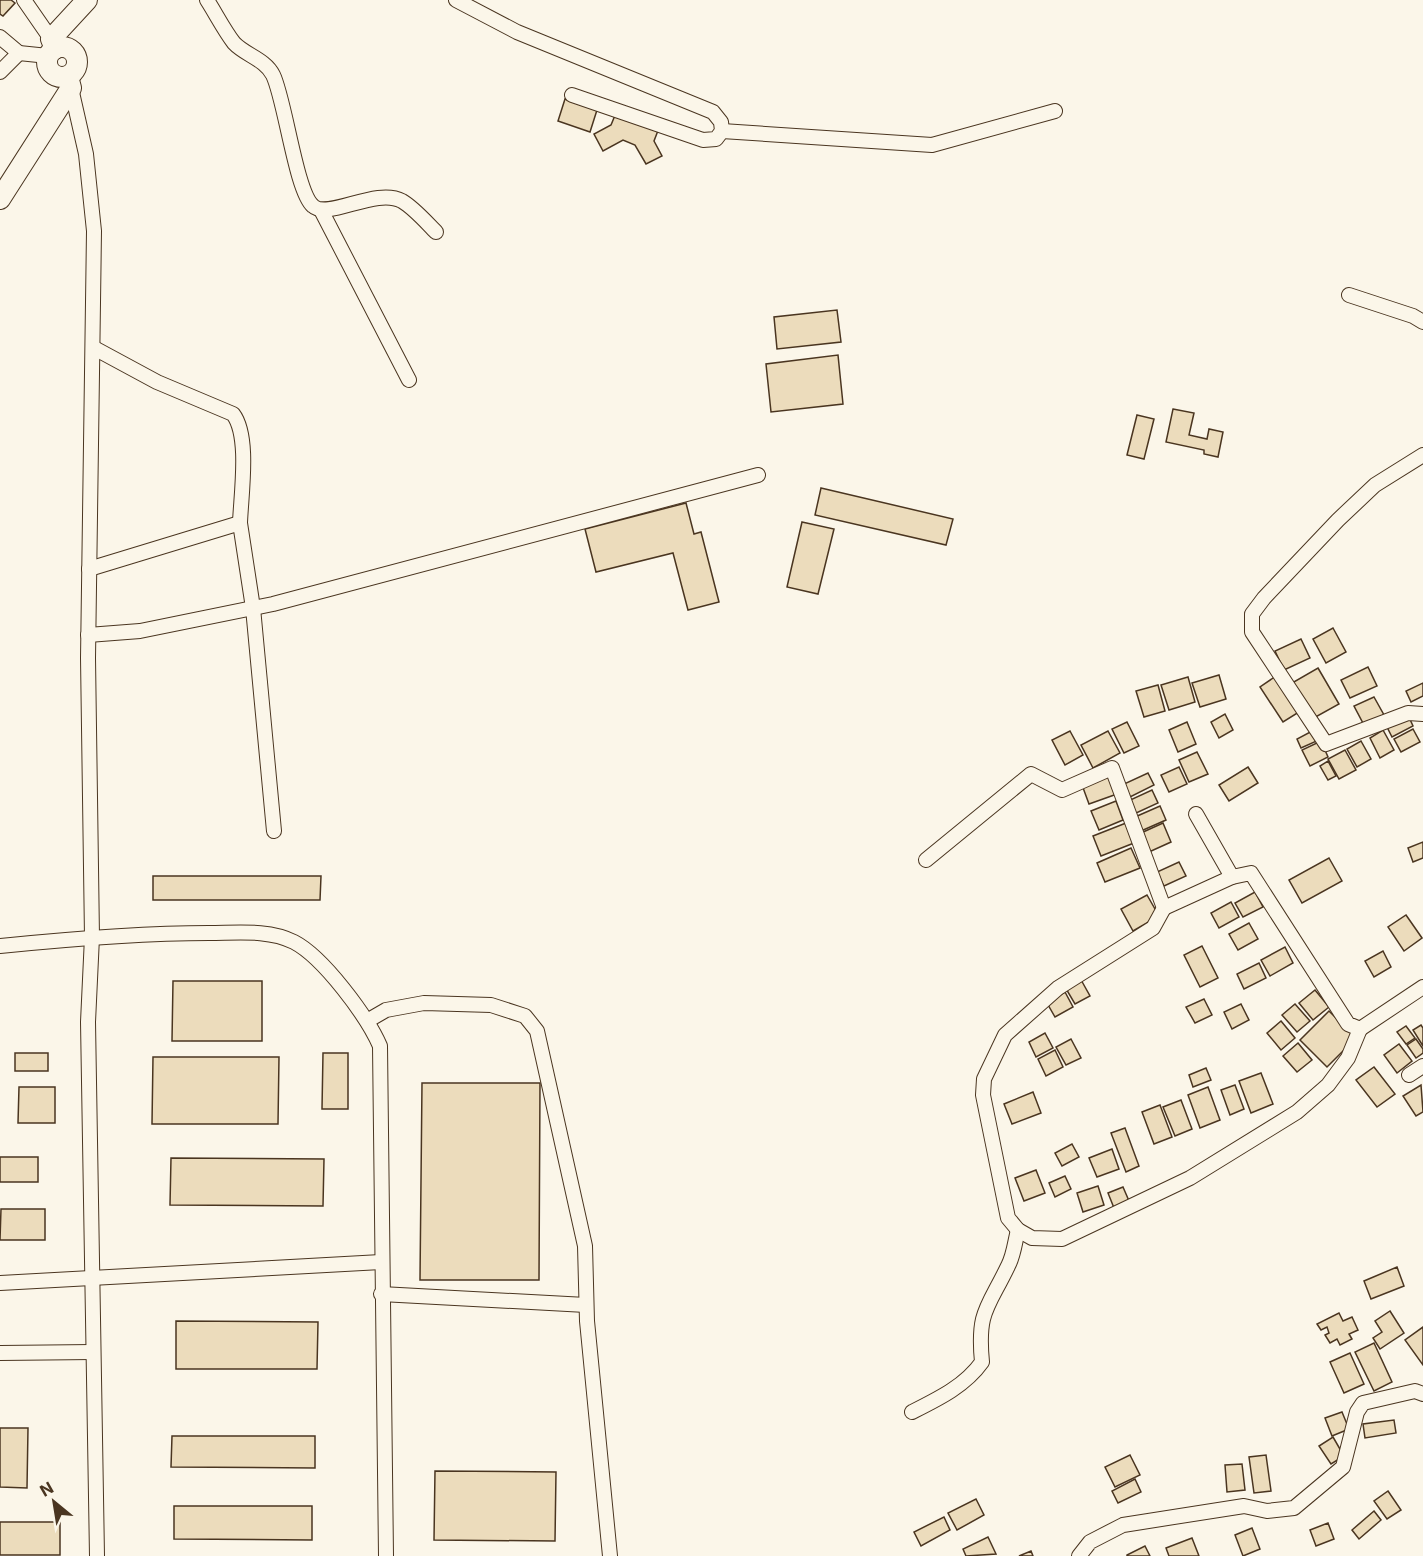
<svg xmlns="http://www.w3.org/2000/svg" width="1423" height="1556" font-family="Inter,sans-serif">
<rect width="100%" height="100%" fill="#fbf6e9"/>
<g fill="#ecdcbc" stroke="#4a3520" stroke-width="1.5">
<path d="M 0,0 L 11,0 L 15,3 L 3,16 L 0,14 Z"/>
<path d="M 565,99 L 597,110 L 590,132 L 558,121 Z"/>
<path d="M 616,113 L 659,128 L 654,141 L 662,156 L 646,164 L 635,145 L 623,140 L 603,151 L 594,134 L 611,125 Z"/>
<path d="M 837,310 L 841,342 L 777,349 L 774,317 Z"/>
<path d="M 838,355 L 843,404 L 771,412 L 766,364 Z"/>
<path d="M 1173,409 L 1194,413 L 1189,435 L 1207,439 L 1209,429 L 1223,432 L 1218,457 L 1204,454 L 1204,450 L 1166,442 Z"/>
<path d="M 1137,415 L 1154,419 L 1144,459 L 1127,455 Z"/>
<path d="M 821,488 L 953,519 L 946,545 L 815,515 Z"/>
<path d="M 686,503 L 694,534 L 701,532 L 719,602 L 688,610 L 673,553 L 596,572 L 585,529 Z"/>
<path d="M 802,522 L 834,529 L 818,594 L 787,587 Z"/>
<path d="M 1333,628 L 1346,652 L 1326,663 L 1313,639 Z"/>
<path d="M 1301,639 L 1310,658 L 1284,670 L 1275,651 Z"/>
<path d="M 1368,667 L 1377,686 L 1350,698 L 1341,680 Z"/>
<path d="M 1318,668 L 1339,704 L 1312,719 L 1292,683 Z"/>
<path d="M 1219,675 L 1226,699 L 1200,707 L 1192,683 Z"/>
<path d="M 1276,676 L 1299,712 L 1283,722 L 1260,687 Z"/>
<path d="M 1188,677 L 1195,702 L 1169,710 L 1161,685 Z"/>
<path d="M 1423,683 L 1423,696 L 1411,702 L 1406,691 Z"/>
<path d="M 1158,685 L 1165,711 L 1144,717 L 1136,691 Z"/>
<path d="M 1374,697 L 1384,715 L 1364,725 L 1354,706 Z"/>
<path d="M 1225,714 L 1233,730 L 1219,738 L 1211,722 Z"/>
<path d="M 1408,715 L 1413,726 L 1392,737 L 1387,727 Z"/>
<path d="M 1127,722 L 1139,746 L 1124,753 L 1112,729 Z"/>
<path d="M 1187,722 L 1196,744 L 1178,752 L 1169,730 Z"/>
<path d="M 1413,729 L 1420,742 L 1401,752 L 1394,739 Z"/>
<path d="M 1314,730 L 1319,740 L 1301,748 L 1297,739 Z"/>
<path d="M 1383,730 L 1394,750 L 1380,758 L 1370,738 Z"/>
<path d="M 1070,731 L 1083,755 L 1065,765 L 1052,740 Z"/>
<path d="M 1108,731 L 1120,753 L 1093,768 L 1081,745 Z"/>
<path d="M 1321,741 L 1328,757 L 1310,766 L 1302,750 Z"/>
<path d="M 1361,741 L 1371,759 L 1357,767 L 1347,749 Z"/>
<path d="M 1345,750 L 1356,770 L 1339,779 L 1328,759 Z"/>
<path d="M 1197,752 L 1208,774 L 1189,782 L 1179,760 Z"/>
<path d="M 1328,761 L 1336,776 L 1328,780 L 1320,766 Z"/>
<path d="M 1179,767 L 1187,784 L 1169,792 L 1161,775 Z"/>
<path d="M 1248,767 L 1258,783 L 1229,801 L 1219,785 Z"/>
<path d="M 1148,773 L 1154,785 L 1130,797 L 1124,784 Z"/>
<path d="M 1109,775 L 1117,794 L 1089,804 L 1082,785 Z"/>
<path d="M 1152,790 L 1158,803 L 1134,814 L 1128,801 Z"/>
<path d="M 1116,801 L 1123,820 L 1099,830 L 1091,811 Z"/>
<path d="M 1160,806 L 1166,820 L 1141,831 L 1135,817 Z"/>
<path d="M 1126,823 L 1134,843 L 1101,856 L 1093,836 Z"/>
<path d="M 1163,823 L 1171,842 L 1149,852 L 1141,833 Z"/>
<path d="M 1423,842 L 1423,858 L 1413,862 L 1408,848 Z"/>
<path d="M 1131,848 L 1140,868 L 1105,882 L 1097,863 Z"/>
<path d="M 1329,858 L 1342,881 L 1302,903 L 1289,880 Z"/>
<path d="M 1179,862 L 1186,876 L 1164,886 L 1157,872 Z"/>
<path d="M 153,876 L 321,876 L 320,900 L 153,900 Z"/>
<path d="M 1255,892 L 1263,907 L 1243,917 L 1235,903 Z"/>
<path d="M 1147,895 L 1159,916 L 1133,931 L 1121,909 Z"/>
<path d="M 1231,902 L 1239,917 L 1219,928 L 1211,913 Z"/>
<path d="M 1406,915 L 1422,938 L 1404,951 L 1388,927 Z"/>
<path d="M 1249,923 L 1258,939 L 1238,950 L 1229,934 Z"/>
<path d="M 1202,946 L 1218,978 L 1200,987 L 1184,955 Z"/>
<path d="M 1285,947 L 1293,963 L 1270,976 L 1261,960 Z"/>
<path d="M 1383,951 L 1391,967 L 1374,977 L 1365,961 Z"/>
<path d="M 1259,963 L 1266,978 L 1244,989 L 1237,974 Z"/>
<path d="M 1080,978 L 1090,996 L 1075,1004 L 1065,987 Z"/>
<path d="M 173,981 L 262,981 L 262,1041 L 172,1041 Z"/>
<path d="M 1315,990 L 1329,1007 L 1313,1020 L 1299,1003 Z"/>
<path d="M 1065,992 L 1073,1007 L 1055,1017 L 1047,1003 Z"/>
<path d="M 1204,999 L 1212,1015 L 1195,1023 L 1186,1007 Z"/>
<path d="M 1241,1004 L 1249,1020 L 1232,1029 L 1224,1012 Z"/>
<path d="M 1295,1004 L 1310,1021 L 1297,1032 L 1282,1015 Z"/>
<path d="M 1329,1011 L 1356,1038 L 1327,1067 L 1300,1040 Z"/>
<path d="M 1281,1021 L 1295,1038 L 1281,1050 L 1267,1033 Z"/>
<path d="M 1421,1025 L 1423,1028 L 1423,1046 L 1413,1030 Z"/>
<path d="M 1406,1026 L 1415,1038 L 1406,1044 L 1397,1032 Z"/>
<path d="M 1045,1033 L 1053,1048 L 1036,1057 L 1029,1042 Z"/>
<path d="M 1071,1039 L 1081,1058 L 1066,1065 L 1056,1047 Z"/>
<path d="M 1416,1039 L 1423,1049 L 1423,1053 L 1416,1058 L 1407,1045 Z"/>
<path d="M 1298,1043 L 1312,1060 L 1297,1072 L 1283,1056 Z"/>
<path d="M 1399,1044 L 1412,1061 L 1397,1073 L 1384,1055 Z"/>
<path d="M 1055,1050 L 1063,1067 L 1046,1076 L 1038,1059 Z"/>
<rect x="15" y="1053" width="33" height="18"/>
<path d="M 323,1053 L 348,1053 L 348,1109 L 322,1109 Z"/>
<path d="M 153,1057 L 279,1057 L 278,1124 L 152,1124 Z"/>
<path d="M 1374,1067 L 1395,1094 L 1377,1107 L 1356,1080 Z"/>
<path d="M 1206,1068 L 1211,1080 L 1193,1087 L 1189,1075 Z"/>
<path d="M 1261,1073 L 1273,1104 L 1251,1113 L 1239,1081 Z"/>
<path d="M 422,1083 L 540,1083 L 539,1280 L 420,1280 Z"/>
<path d="M 1235,1085 L 1244,1109 L 1230,1115 L 1221,1090 Z"/>
<path d="M 1421,1085 L 1423,1112 L 1416,1116 L 1403,1096 Z"/>
<path d="M 19,1087 L 55,1087 L 55,1123 L 18,1123 Z"/>
<path d="M 1208,1087 L 1220,1120 L 1200,1128 L 1188,1095 Z"/>
<path d="M 1033,1092 L 1041,1113 L 1012,1124 L 1004,1104 Z"/>
<path d="M 1181,1100 L 1192,1129 L 1175,1136 L 1163,1107 Z"/>
<path d="M 1160,1105 L 1172,1137 L 1154,1144 L 1142,1112 Z"/>
<path d="M 1125,1128 L 1139,1166 L 1126,1172 L 1111,1133 Z"/>
<path d="M 1072,1144 L 1079,1157 L 1062,1166 L 1055,1153 Z"/>
<path d="M 1112,1149 L 1119,1169 L 1097,1177 L 1089,1158 Z"/>
<rect x="0" y="1157" width="38" height="25"/>
<path d="M 171,1158 L 324,1159 L 323,1206 L 170,1205 Z"/>
<path d="M 1036,1170 L 1045,1193 L 1024,1201 L 1015,1178 Z"/>
<path d="M 1065,1176 L 1071,1189 L 1055,1197 L 1049,1183 Z"/>
<path d="M 1098,1186 L 1104,1205 L 1083,1212 L 1077,1193 Z"/>
<path d="M 1123,1187 L 1129,1201 L 1114,1208 L 1108,1193 Z"/>
<path d="M 1,1209 L 45,1209 L 45,1240 L 0,1240 Z"/>
<path d="M 1397,1267 L 1404,1286 L 1371,1299 L 1364,1281 Z"/>
<path d="M 1390,1311 L 1404,1333 L 1380,1349 L 1373,1338 L 1382,1332 L 1375,1321 Z"/>
<path d="M 1339,1313 L 1343,1321 L 1352,1317 L 1358,1330 L 1349,1334 L 1352,1339 L 1340,1345 L 1337,1339 L 1330,1343 L 1325,1335 L 1329,1333 L 1327,1327 L 1321,1330 L 1317,1324 Z"/>
<path d="M 176,1321 L 318,1322 L 317,1369 L 176,1369 Z"/>
<path d="M 1423,1327 L 1423,1365 L 1405,1340 Z"/>
<path d="M 1374,1343 L 1392,1382 L 1374,1391 L 1355,1352 Z"/>
<path d="M 1350,1353 L 1364,1384 L 1344,1393 L 1330,1362 Z"/>
<path d="M 1342,1412 L 1349,1429 L 1332,1436 L 1325,1418 Z"/>
<path d="M 1394,1420 L 1396,1433 L 1365,1438 L 1363,1424 Z"/>
<path d="M 0,1428 L 28,1428 L 27,1488 L 0,1487 Z"/>
<path d="M 172,1436 L 315,1436 L 315,1468 L 171,1467 Z"/>
<path d="M 1333,1437 L 1344,1456 L 1331,1464 L 1319,1446 Z"/>
<path d="M 1130,1455 L 1140,1475 L 1115,1487 L 1105,1467 Z"/>
<path d="M 1266,1455 L 1271,1491 L 1254,1493 L 1249,1457 Z"/>
<path d="M 1242,1464 L 1245,1490 L 1227,1492 L 1225,1465 Z"/>
<path d="M 435,1471 L 556,1472 L 555,1541 L 434,1540 Z"/>
<path d="M 1135,1479 L 1141,1492 L 1118,1503 L 1112,1491 Z"/>
<path d="M 1388,1491 L 1401,1510 L 1387,1519 L 1374,1501 Z"/>
<path d="M 976,1499 L 984,1515 L 957,1530 L 948,1513 Z"/>
<path d="M 174,1506 L 312,1506 L 312,1540 L 174,1539 Z"/>
<path d="M 1374,1511 L 1381,1520 L 1359,1539 L 1352,1530 Z"/>
<path d="M 944,1517 L 950,1530 L 921,1546 L 914,1532 Z"/>
<rect x="0" y="1522" width="60" height="33"/>
<path d="M 1328,1523 L 1334,1539 L 1316,1546 L 1310,1530 Z"/>
<path d="M 1252,1528 L 1260,1549 L 1243,1556 L 1235,1535 Z"/>
<path d="M 988,1537 L 996,1554 L 966,1556 L 963,1549 Z"/>
<path d="M 1192,1538 L 1199,1556 L 1169,1556 L 1166,1548 Z"/>
<path d="M 1145,1546 L 1150,1556 L 1127,1556 L 1127,1555 Z"/>
<path d="M 1031,1551 L 1033,1556 L 1019,1556 Z"/>
</g>
<g fill="none" stroke-linecap="round" stroke-linejoin="round">
<defs>
<g id="street">
<path d="M 24,0 L 51,39"/>
<path d="M 207,0 C 216,14 224,30 234,43 C 245,55 265,59 273,75 C 285,99 296,192 313,206 C 328,220 376,187 402,201 C 414,208 426,222 436,232"/>
<path d="M 456,0 L 517,32 L 713,112 L 721,122 L 722,131 L 716,139 L 703,140 L 572,95"/>
<path d="M 0,37 L 19,53 L 0,72"/>
<path d="M 19,53 L 48,56"/>
<path d="M 71,88 L 86,154 L 94,231 L 88,658 L 92,937 L 88,1022 L 97,1556"/>
<path d="M 722,131 L 932,145 L 1055,111"/>
<path d="M 321,210 L 409,380"/>
<path d="M 1349,295 L 1413,316 L 1423,322"/>
<path d="M 94,348 L 157,382 L 233,414 C 250,436 241,494 240,523"/>
<path d="M 1423,455 L 1375,485 L 1338,520 L 1264,598 L 1252,614 L 1252,632 L 1326,744 L 1408,713 L 1423,714"/>
<path d="M 89,569 L 240,523 L 253,608 L 274,831"/>
<path d="M 88,635 L 140,631 L 273,604 L 758,475"/>
<path d="M 1196,814 L 1232,877"/>
<path d="M 926,860 L 1031,774 L 1062,790 L 1112,768 L 1164,908 L 1232,877 L 1251,873 L 1348,1024 L 1360,1029 L 1423,987"/>
<path d="M 1164,908 L 1153,928 L 1058,988 L 1005,1035 L 984,1079 L 983,1095 L 1008,1218 L 1018,1230 L 1032,1238 L 1062,1239 L 1190,1178 L 1297,1112 L 1328,1085 L 1348,1058 L 1360,1029"/>
<path d="M 0,946 C 70,939 139,933 209,933 C 236,933 269,929 294,942 C 323,957 367,1016 380,1046 L 386,1556"/>
<path d="M 367,1021 L 386,1010 L 424,1003 L 491,1005 L 525,1016 L 537,1031 L 585,1246 L 587,1321 L 610,1556"/>
<path d="M 1409,1075 L 1423,1066"/>
<path d="M 0,1283 L 381,1262"/>
<path d="M 381,1294 L 586,1305"/>
<path d="M 0,1353 L 93,1352"/>
<path d="M 912,1412 C 938,1399 965,1386 982,1362 C 977,1311 988,1308 1008,1266 C 1014,1255 1015,1241 1018,1230"/>
<path d="M 1079,1556 L 1090,1542 L 1123,1525 L 1244,1506 L 1267,1511 L 1294,1508 L 1343,1467 L 1357,1412 L 1363,1403 L 1415,1391 L 1423,1394"/>
</g>
<g id="secondary">
<circle cx="62" cy="62" r="15"/>
<path d="M 55,49 L 51,39 L 87,0"/>
<path d="M 0,199 L 71,88 L 68,77"/>
</g>
</defs>
<use href="#street" stroke="#4a3520" stroke-width="16"/>
<use href="#secondary" stroke="#4a3520" stroke-width="22"/>
<use href="#street" stroke="#fbf6e9" stroke-width="14"/>
<use href="#secondary" stroke="#fbf6e9" stroke-width="20"/>
</g>
<g transform="translate(54 1502) rotate(330)" stroke="#fbf6e9" stroke-width="4.5" paint-order="stroke">
<path d="M0-4.5L10 22L0 15L-10 22Z" fill="#4a3520"/>
<text y="-9" font-size="16" font-weight="bold" text-anchor="middle" fill="#4a3520">N</text>
</g>
</svg>
